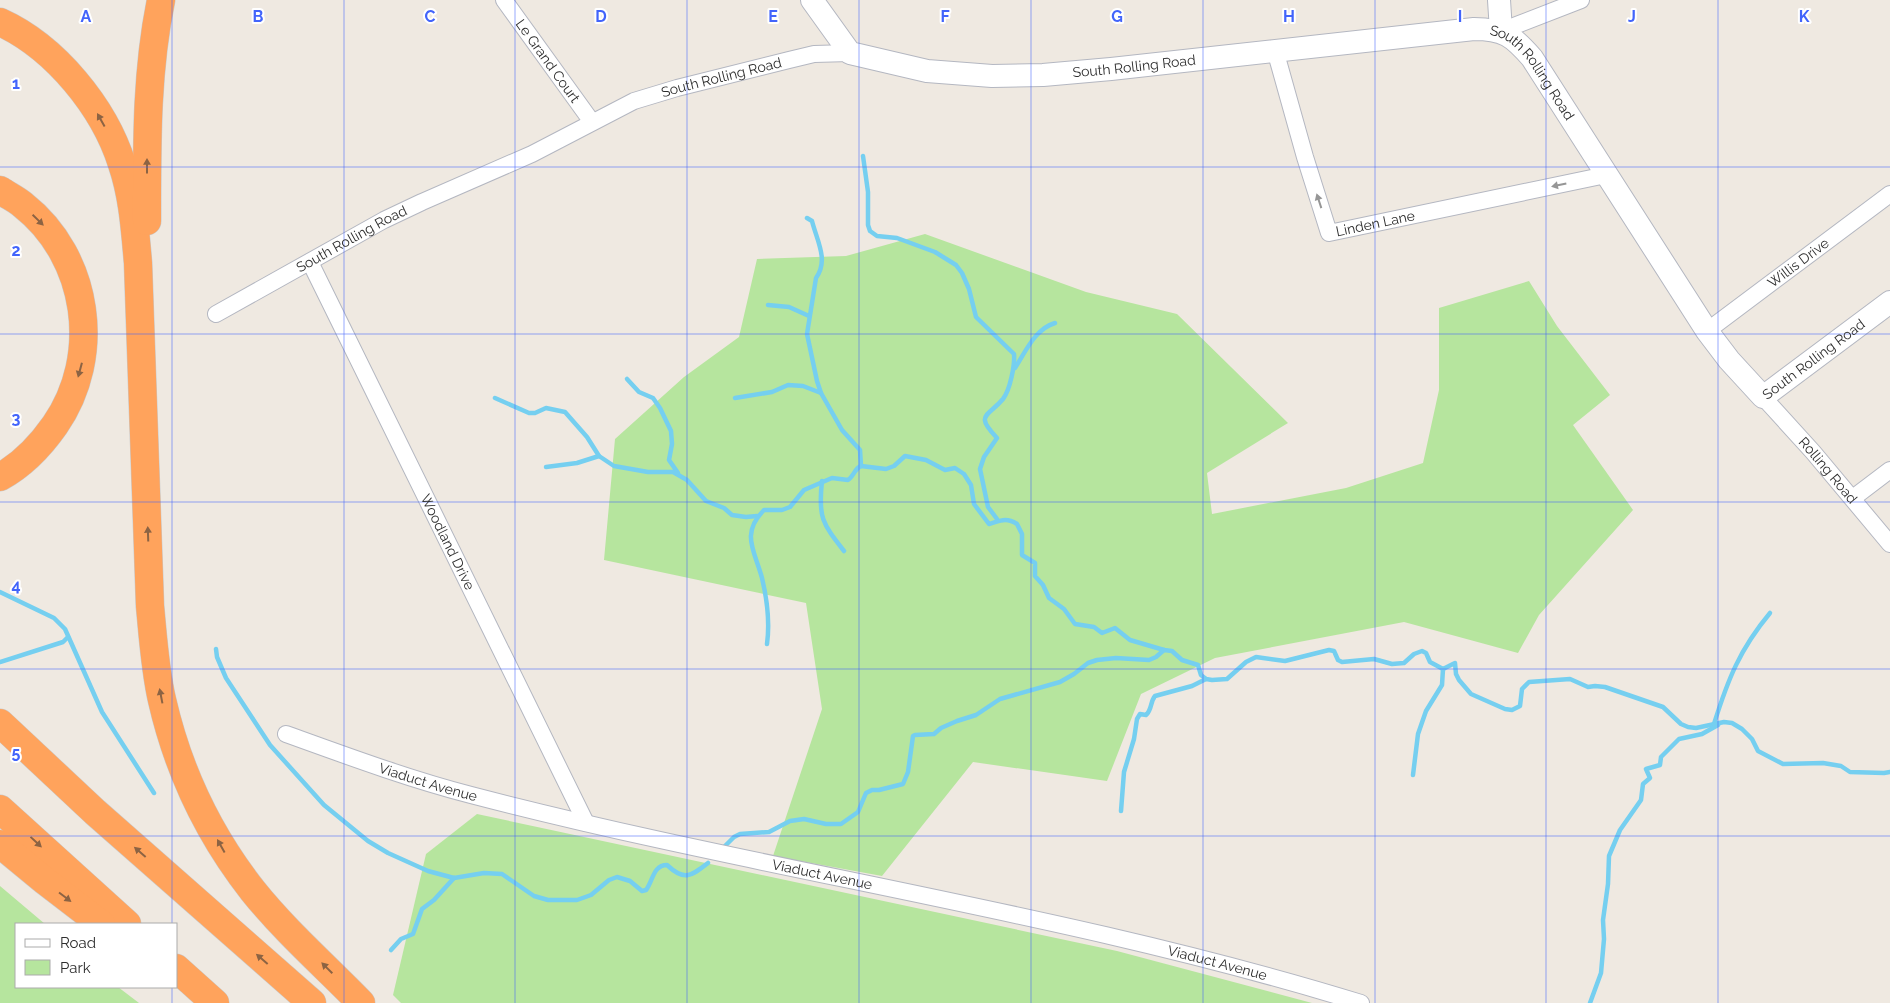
<svg xmlns="http://www.w3.org/2000/svg" width="1890" height="1003" font-family="Raleway,sans-serif">
<rect width="100%" height="100%" fill="#efe9e1"/>
<g fill="#b6e59e">
<path d="M 925,234 L 1086,292 L 1177,314 L 1288,423 L 1207,473 L 1212,514 L 1346,488 L 1423,463 L 1439,390 L 1439,308 L 1529,281 L 1557,326 L 1610,395 L 1573,425 L 1633,510 L 1539,615 L 1518,653 L 1404,622 L 1215,658 L 1141,694 L 1107,781 L 973,762 L 882,876 L 773,856 L 822,709 L 806,603 L 604,560 L 615,439 L 684,377 L 739,337 L 757,259 L 846,256 Z"/>
<path d="M 477,814 L 1117,951 L 1312,1003 L 401,1003 L 393,995 L 426,854 Z"/>
<path d="M 0,886 L 45,924 L 16,924 L 16,987 L 118,987 L 139,1003 L 0,1003 Z"/>
</g>
<g fill="none" stroke-linecap="round" stroke-linejoin="round">
<g stroke="#75cff0" stroke-width="4.5">
<path d="M 863,156 L 868,192 L 868,225 L 870,231 L 877,236 L 897,238 L 935,252 L 956,265 L 962,273 L 969,289 L 976,317 L 1014,354 C 1015,365 1010,390 1003,399 C 988,417 974,414 997,438 L 984,457 L 980,469 L 988,507 L 997,519"/>
<path d="M 807,218 L 812,221 C 817,241 829,260 816,278 L 807,334 L 817,381 L 821,393 L 842,430 L 860,450 L 861,466"/>
<path d="M 768,305 L 789,307 L 809,316"/>
<path d="M 1015,368 C 1026,351 1035,329 1055,323"/>
<path d="M 627,379 L 639,392 L 653,398 L 660,408 L 671,431 L 672,444 L 669,460 L 678,473"/>
<path d="M 495,398 L 529,413 L 535,413 L 546,408 L 565,412 L 587,437 L 599,456 L 614,466 L 648,472 L 673,472 L 687,480 L 706,501 L 724,508 L 732,515 L 746,517 L 757,516"/>
<path d="M 735,398 L 772,392 L 788,385 L 803,386 L 821,393"/>
<path d="M 546,467 L 577,463 L 599,456"/>
<path d="M 822,481 C 818,517 822,523 844,551"/>
<path d="M 0,592 L 54,618 L 65,629 L 102,712 L 154,793"/>
<path d="M 767,644 C 770,622 767,599 762,578 C 755,551 740,534 764,510 L 782,510 L 790,507 L 804,490 L 832,478 L 848,480 C 854,476 855,468 861,466 L 886,469 L 894,466 L 905,456 L 926,460 L 945,470 L 955,468 L 964,474 L 971,485 L 974,504 L 989,524 C 1000,521 1006,517 1017,524 L 1022,534 L 1022,555 L 1035,563 L 1035,576 L 1043,585 L 1049,598 L 1064,609 L 1075,624 L 1094,627 L 1102,633 L 1115,628 L 1130,640 L 1164,650 L 1172,651 L 1182,660 L 1198,665 L 1201,675 L 1206,679 L 1212,680 L 1227,679 L 1246,662 L 1256,657 L 1285,661 L 1329,650 L 1334,651 L 1338,660 L 1342,662 L 1374,659 L 1392,664 L 1404,663 L 1414,654 L 1422,651 L 1426,653 L 1430,662 L 1443,669"/>
<path d="M 216,649 L 217,657 L 226,678 L 270,745 L 324,805 L 368,841 L 388,853 L 428,871 L 454,878 L 484,873 L 502,874 L 534,896 L 548,900 L 577,900 L 591,895 L 609,880 L 617,877 L 630,881 L 642,891 L 646,890 C 653,881 653,865 667,865 C 684,881 690,877 708,863"/>
<path d="M 0,662 L 63,642 L 68,637"/>
<path d="M 1443,669 L 1455,663 L 1456,674 L 1459,680 L 1471,694 L 1505,709 L 1512,710 L 1520,706 L 1522,689 L 1529,682 L 1570,679 L 1588,687 L 1595,686 L 1605,687 L 1663,707 L 1681,724 L 1688,727 L 1696,728 L 1724,722 L 1732,723 L 1742,729 L 1752,739 L 1758,751 L 1783,764 L 1823,763 L 1841,766 L 1850,772 L 1884,773 L 1890,772"/>
<path d="M 1714,724 C 1728,679 1740,649 1770,613"/>
<path d="M 1413,775 L 1418,734 L 1426,711 L 1442,685 L 1443,669"/>
<path d="M 1121,811 L 1124,772 L 1134,739 L 1137,719 L 1140,714 L 1146,715 C 1152,710 1150,702 1155,696 L 1192,686 L 1206,679"/>
<path d="M 723,848 L 734,837 L 740,834 L 769,832 L 790,821 L 804,819 L 826,824 L 841,824 L 858,812 L 866,793 L 872,790 L 879,790 L 903,784 L 908,772 L 913,736 L 915,735 L 934,734 L 941,728 L 957,721 L 976,715 L 1000,699 L 1060,682 L 1074,674 L 1088,663 L 1097,660 L 1116,658 L 1149,660 L 1156,657 L 1164,650"/>
<path d="M 391,950 L 401,939 L 413,934 L 422,909 L 434,900 L 454,878"/>
<path d="M 1590,1003 L 1601,973 L 1604,939 L 1603,920 L 1608,884 L 1609,856 L 1620,830 L 1641,800 L 1643,784 L 1650,778 L 1646,769 L 1660,765 L 1661,757 L 1679,739 L 1702,734 L 1718,725"/>
</g>
<defs>
<g id="street">
<path id="s1" d="M 504,0 L 592,122"/>
<path d="M 1501,31 L 1581,0"/>
<path id="s2" d="M 1275,50 L 1305,157 L 1329,233 L 1606,175"/>
<path id="s3" d="M 310,262 L 586,823"/>
<path id="s4" d="M 216,314 L 384,220 L 422,202 L 532,154 L 634,101 L 677,88 L 789,60 L 814,54 L 850,53"/>
<path id="s5" d="M 1707,331 L 1890,194"/>
<path id="s6" d="M 1763,397 L 1813,452 L 1890,544"/>
<path d="M 1853,498 L 1890,470"/>
<path id="s7" d="M 286,734 C 347,756 409,779 471,795 C 766,872 1070,913 1361,1003"/>
</g>
<g id="secondary">
<path id="s8" d="M 812,0 L 850,53 L 927,71 L 992,76 L 1043,75 L 1111,69 L 1474,29 C 1504,29 1513,36 1532,58 L 1707,331 L 1729,360 L 1763,397 L 1890,302"/>
<path d="M 1499,0 L 1501,31"/>
</g>
<g id="highway">
<path d="M 0,22 C 55,47 104,107 122,164 C 133,196 135,230 138,263 L 150,606 C 153,637 155,670 162,700 C 178,770 209,835 253,891 C 285,931 326,967 361,1003"/>
<path d="M 0,190 C 7,195 16,199 23,205 C 89,257 103,356 55,425 C 41,445 22,465 0,477"/>
<path d="M 147,221 C 147,146 146,73 161,0"/>
<path d="M 0,723 L 95,812 L 312,1003"/>
<path d="M 0,809 L 127,924"/>
<path d="M 0,844 L 45,881 L 101,924"/>
<path d="M 176,968 L 215,1003"/>
</g>
</defs>
<use href="#street" stroke="#b4b7c1" stroke-width="18"/>
<use href="#secondary" stroke="#b4b7c1" stroke-width="24"/>
<use href="#highway" stroke="#c9c9c9" stroke-width="29"/>
<use href="#street" stroke="#fff" stroke-width="16"/>
<use href="#secondary" stroke="#fff" stroke-width="22"/>
<use href="#highway" stroke="#ffa35c" stroke-width="28"/>
</g>
<defs><path id="oneway-solid" d="M-6-.8H1V-3.2L6.5 0L1 3.2V.8H-6Z" transform="scale(1.25)"/></defs>
<g fill="#8c6343">
<use href="#oneway-solid" transform="translate(101 120) rotate(-119)"/>
<use href="#oneway-solid" transform="translate(147 166) rotate(-90)"/>
<use href="#oneway-solid" transform="translate(38 220) rotate(44)"/>
<use href="#oneway-solid" transform="translate(80 370) rotate(105)"/>
<use href="#oneway-solid" transform="translate(148 534) rotate(-92)"/>
<use href="#oneway-solid" transform="translate(161 696) rotate(-101)"/>
<use href="#oneway-solid" transform="translate(36 842) rotate(43)"/>
<use href="#oneway-solid" transform="translate(221 846) rotate(-119)"/>
<use href="#oneway-solid" transform="translate(140 852) rotate(-139)"/>
<use href="#oneway-solid" transform="translate(65 897) rotate(37)"/>
<use href="#oneway-solid" transform="translate(262 959) rotate(-139)"/>
<use href="#oneway-solid" transform="translate(327 968) rotate(-135)"/>
</g>
<g fill="#969696">
<use href="#oneway-solid" transform="translate(1559 185) rotate(168)"/>
<use href="#oneway-solid" transform="translate(1319 201) rotate(-108)"/>
</g>
<path fill="none" stroke="#4264fb" stroke-width="1" stroke-opacity="0.55" d="M 172,0 L 172,924M 344,0 L 344,1003M 515,0 L 515,1003M 687,0 L 687,1003M 859,0 L 859,1003M 1031,0 L 1031,1003M 1203,0 L 1203,1003M 1375,0 L 1375,1003M 1546,0 L 1546,1003M 1718,0 L 1718,1003M 0,167 L 1890,167M 0,334 L 1890,334M 0,502 L 1890,502M 0,669 L 1890,669M 0,836 L 1890,836M 172,987 L 172,1003"/>
<g text-anchor="middle" stroke-width="4" stroke-linejoin="round" paint-order="stroke">
<g font-size="14" fill="#2e2e2e" stroke="#fff">
<text dy="5" stroke="none"><textPath href="#s1" startOffset="75">Le Grand Court</textPath></text>
<text dy="5" stroke="none"><textPath href="#s8" startOffset="352">South Rolling Road</textPath></text>
<text dy="5" stroke="none"><textPath href="#s8" startOffset="772">South Rolling Road</textPath></text>
<text dy="5" stroke="none"><textPath href="#s4" startOffset="560">South Rolling Road</textPath></text>
<text dy="5" stroke="none"><textPath href="#s2" startOffset="238">Linden Lane</textPath></text>
<text dy="5" stroke="none"><textPath href="#s4" startOffset="155">South Rolling Road</textPath></text>
<text dy="5" stroke="none"><textPath href="#s5" startOffset="114">Willis Drive</textPath></text>
<text dy="5" stroke="none"><textPath href="#s8" startOffset="1236">South Rolling Road</textPath></text>
<text dy="5" stroke="none"><textPath href="#s6" startOffset="98">Rolling Road</textPath></text>
<text dy="5" stroke="none"><textPath href="#s3" startOffset="312">Woodland Drive</textPath></text>
<text dy="5" stroke="none"><textPath href="#s7" startOffset="150">Viaduct Avenue</textPath></text>
<text dy="5" stroke="none"><textPath href="#s7" startOffset="555">Viaduct Avenue</textPath></text>
<text dy="5" stroke="none"><textPath href="#s7" startOffset="960">Viaduct Avenue</textPath></text>
</g>
</g>
<g font-size="16" text-anchor="middle" font-weight="bold" fill="#4264fb" stroke="#fff" stroke-width="4" stroke-linejoin="round" paint-order="stroke">
<text x="86" y="22">A</text>
<text x="258" y="22">B</text>
<text x="430" y="22">C</text>
<text x="601" y="22">D</text>
<text x="773" y="22">E</text>
<text x="945" y="22">F</text>
<text x="1117" y="22">G</text>
<text x="1289" y="22">H</text>
<text x="1460" y="22">I</text>
<text x="1632" y="22">J</text>
<text x="1804" y="22">K</text>
<text x="16" y="89">1</text>
<text x="16" y="256">2</text>
<text x="16" y="424">3</text>
<text x="16" y="591">4</text>
<text x="16" y="758">5</text>
</g>
<rect x="15" y="923" width="162" height="65" fill="#ffffff" stroke="#ababab"/>
<rect x="25" y="939" width="25" height="8" fill="#ffffff" stroke="#ababab"/>
<text x="60" y="948" font-size="15" fill="#2e2e2e">Road</text>
<rect x="25" y="960" width="25" height="15" fill="#b6e59e" stroke="#ababab"/>
<text x="60" y="973" font-size="15" fill="#2e2e2e">Park</text>
</svg>
